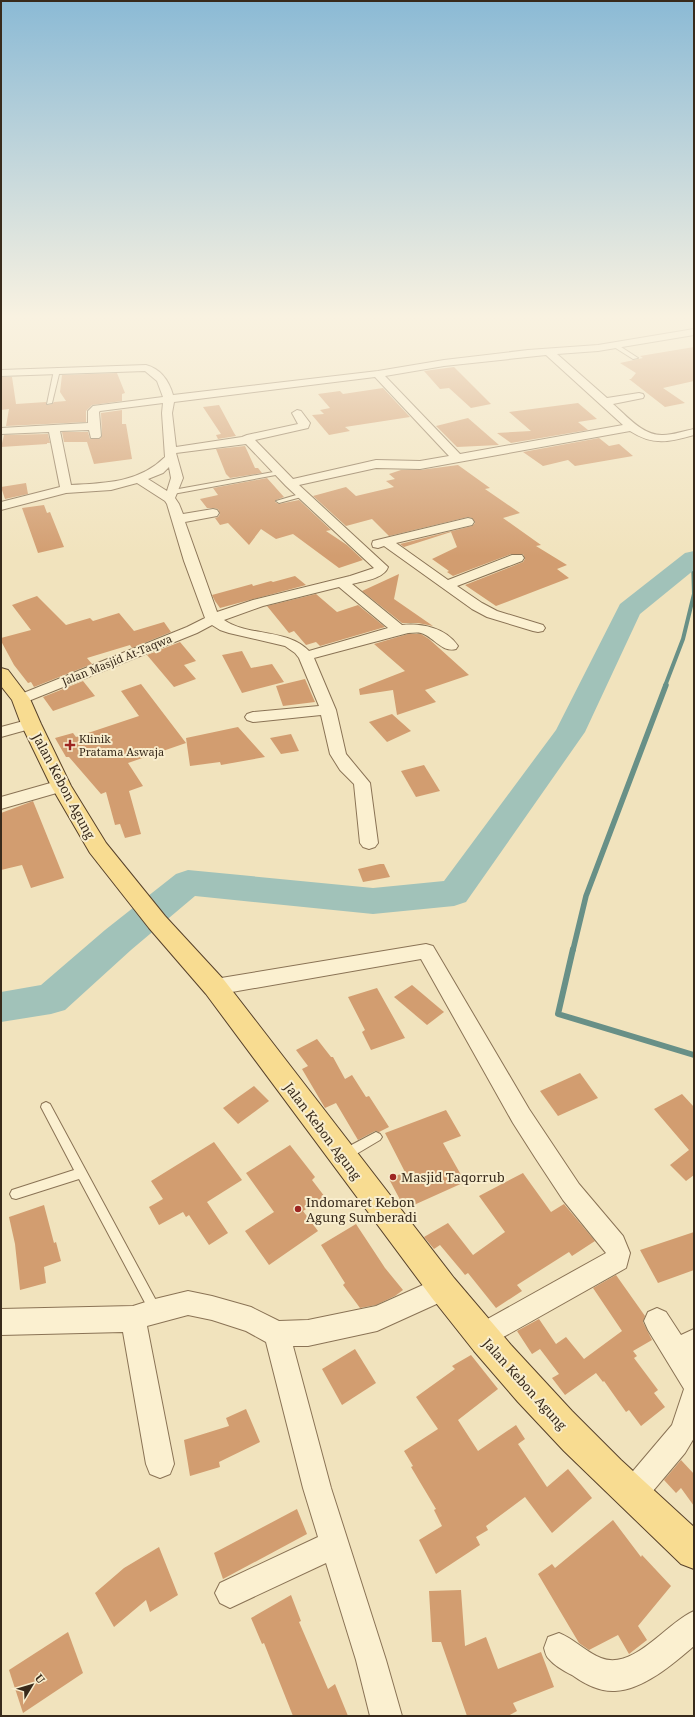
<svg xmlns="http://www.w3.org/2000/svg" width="695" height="1717" font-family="'Noto Serif',serif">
<rect width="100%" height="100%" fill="#f1e3bd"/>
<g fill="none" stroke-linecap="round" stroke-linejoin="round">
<path stroke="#689087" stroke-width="4" d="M 665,686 L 683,639 L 694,594 L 693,559"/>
<path stroke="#689087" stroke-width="5.5" d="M 573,950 L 586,896 L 666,685"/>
<path stroke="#689087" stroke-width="6" d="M 573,949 L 558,1014 L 694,1055"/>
<path fill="#a1c2b9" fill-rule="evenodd" d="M 694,551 L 694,570 L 640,614 L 585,732 L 466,902 L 454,906 L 373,914 L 195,896 L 131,950 L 65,1010 L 51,1014 L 1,1022 L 1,992 L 41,985 L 105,930 L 176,874 L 188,870 L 373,888 L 444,881 L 556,730 L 620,604 L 685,553 Z"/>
</g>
<g fill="#d29d70">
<path d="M 694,347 L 694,381 L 663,388 L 685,403 L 665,407 L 629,379 L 631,379 L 636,373 L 620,363 L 643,358 L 640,356 Z"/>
<path d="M 454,367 L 491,404 L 471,408 L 449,388 L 440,389 L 424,371 Z"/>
<path d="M 117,373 L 125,393 L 122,394 L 122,401 L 92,405 L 86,411 L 86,422 L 6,426 L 9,409 L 1,410 L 1,377 L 12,377 L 16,404 L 46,402 L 47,405 L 52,404 L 54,402 L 66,401 L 60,392 L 62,375 Z"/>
<path d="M 383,388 L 410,417 L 345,427 L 350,431 L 329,435 L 312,415 L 324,414 L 320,410 L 330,408 L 318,394 L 340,391 L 343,394 Z"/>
<path d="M 578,403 L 597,419 L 578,422 L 588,430 L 511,443 L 497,433 L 531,431 L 509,412 Z"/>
<path d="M 219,405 L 234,433 L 236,436 L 218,439 L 216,435 L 221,434 L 203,407 Z"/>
<path d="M 122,410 L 122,424 L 126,424 L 132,459 L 94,464 L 87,442 L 64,442 L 62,432 L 88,432 L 90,439 L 100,439 L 102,436 L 101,413 Z"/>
<path d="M 468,418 L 499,445 L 457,447 L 436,426 Z"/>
<path d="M 48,434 L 50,443 L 47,443 L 47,444 L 1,447 L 4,435 Z"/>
<path d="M 599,438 L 609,446 L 619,444 L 633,456 L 575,466 L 568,460 L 543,466 L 523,452 Z"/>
<path d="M 245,446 L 255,468 L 258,468 L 262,473 L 230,478 L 226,474 L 216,449 Z"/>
<path d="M 458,465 L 490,488 L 485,489 L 520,513 L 503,518 L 541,545 L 536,546 L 567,565 L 557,569 L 569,578 L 496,606 L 465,585 L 523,562 L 525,559 L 523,554 L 511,554 L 453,576 L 447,572 L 449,571 L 432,559 L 457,547 L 451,532 L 404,547 L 400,544 L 472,526 L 475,523 L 472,518 L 468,517 L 389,536 L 372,519 L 346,526 L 313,496 L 346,487 L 356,496 L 394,487 L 386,481 L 395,479 L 389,474 L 401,470 L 420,470 Z"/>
<path d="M 267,478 L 284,497 L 276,500 L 275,502 L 279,504 L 299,500 L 331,530 L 326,531 L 347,545 L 363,560 L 339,568 L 293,534 L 276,539 L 261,529 L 249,545 L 228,523 L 220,525 L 215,518 L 218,517 L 220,514 L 218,509 L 213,508 L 207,508 L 200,499 L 218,495 L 213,488 Z"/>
<path d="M 26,483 L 28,494 L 5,499 L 1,487 Z"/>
<path d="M 44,505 L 47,513 L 50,512 L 64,547 L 38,553 L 22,508 Z"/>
<path d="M 399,574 L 394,599 L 433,626 L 418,623 L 402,623 L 362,591 Z"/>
<path d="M 295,576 L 306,585 L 220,608 L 215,601 L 212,595 L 252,584 L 253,586 L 271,581 L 273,582 Z"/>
<path d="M 316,594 L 337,612 L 358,605 L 385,627 L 320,646 L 316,642 L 306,645 L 294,631 L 289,633 L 267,606 Z"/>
<path d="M 37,596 L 66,625 L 90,618 L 93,621 L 119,613 L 134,631 L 164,622 L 171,632 L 132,648 L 130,645 L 87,658 L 92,664 L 34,687 L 31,682 L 28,683 L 14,665 L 1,641 L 1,638 L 31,630 L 12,605 Z"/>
<path d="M 408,634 L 421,634 L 429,639 L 469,675 L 425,690 L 436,702 L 397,715 L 393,690 L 360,695 L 359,689 L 405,671 L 374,644 Z"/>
<path d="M 180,642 L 196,661 L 184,665 L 196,679 L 174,687 L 147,655 Z"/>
<path d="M 242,651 L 251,668 L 272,664 L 284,682 L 242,693 L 222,655 Z"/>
<path d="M 305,679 L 315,702 L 283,706 L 276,686 Z"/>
<path d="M 83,681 L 95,696 L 53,711 L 43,697 Z"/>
<path d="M 141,684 L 186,743 L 128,763 L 143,786 L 129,791 L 141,834 L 125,838 L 120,824 L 115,825 L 106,792 L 101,794 L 69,757 L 66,757 L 55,738 L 73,733 L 76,737 L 139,716 L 121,691 Z"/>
<path d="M 392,714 L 411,731 L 387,742 L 369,722 Z"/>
<path d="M 238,727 L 265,757 L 221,765 L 220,762 L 190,766 L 186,738 Z"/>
<path d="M 291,734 L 299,751 L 281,754 L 270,738 Z"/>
<path d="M 424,765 L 440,791 L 416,797 L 401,771 Z"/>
<path d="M 33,801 L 64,878 L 31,888 L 22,865 L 1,870 L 1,813 Z"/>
<path d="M 380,864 L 384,864 L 390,877 L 363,882 L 358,869 Z"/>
<path d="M 412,985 L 444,1012 L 427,1025 L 394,997 Z"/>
<path d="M 377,988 L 405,1038 L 371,1050 L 362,1032 L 365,1030 L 348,997 Z"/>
<path d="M 317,1039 L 331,1057 L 333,1057 L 345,1079 L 352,1075 L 366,1097 L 369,1096 L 389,1127 L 379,1132 L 375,1131 L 358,1140 L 336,1103 L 325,1108 L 302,1069 L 308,1066 L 296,1050 Z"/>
<path d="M 580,1073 L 598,1098 L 558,1116 L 540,1091 Z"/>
<path d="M 254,1086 L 269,1101 L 238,1124 L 223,1108 Z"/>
<path d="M 682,1094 L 694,1107 L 694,1175 L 686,1181 L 670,1165 L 689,1150 L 654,1109 Z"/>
<path d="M 446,1110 L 461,1136 L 443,1143 L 465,1182 L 405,1209 L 389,1179 L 405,1172 L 385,1133 Z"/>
<path d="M 214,1142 L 242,1180 L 207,1202 L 228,1233 L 209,1245 L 189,1215 L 186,1217 L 183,1212 L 159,1225 L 149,1207 L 163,1199 L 151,1181 Z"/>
<path d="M 290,1145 L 315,1177 L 312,1180 L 325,1197 L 303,1211 L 318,1231 L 269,1265 L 245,1231 L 274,1212 L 246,1173 Z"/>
<path d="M 523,1173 L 551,1212 L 564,1204 L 595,1241 L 572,1256 L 569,1252 L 517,1285 L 522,1291 L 496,1308 L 468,1273 L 465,1275 L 461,1270 L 440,1245 L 434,1249 L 424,1237 L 448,1223 L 473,1255 L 505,1232 L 479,1196 Z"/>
<path d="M 44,1205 L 54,1243 L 56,1242 L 61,1261 L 44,1267 L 46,1283 L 20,1290 L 15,1244 L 9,1217 Z"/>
<path d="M 356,1224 L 385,1268 L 403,1290 L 395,1296 L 376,1305 L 360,1308 L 343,1285 L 345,1283 L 321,1245 Z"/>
<path d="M 694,1232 L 694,1270 L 658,1283 L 640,1250 Z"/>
<path d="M 616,1275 L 645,1316 L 643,1322 L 652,1340 L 633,1351 L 637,1356 L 634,1358 L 658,1390 L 654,1393 L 665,1407 L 641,1426 L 629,1410 L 626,1412 L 604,1381 L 603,1382 L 596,1373 L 565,1395 L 552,1378 L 559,1374 L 540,1349 L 532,1354 L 517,1331 L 539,1319 L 556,1344 L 566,1337 L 584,1359 L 622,1331 L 593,1288 Z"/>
<path d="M 355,1349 L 376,1383 L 342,1405 L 322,1369 Z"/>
<path d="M 471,1355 L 498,1389 L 458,1420 L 478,1451 L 516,1425 L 525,1439 L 518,1444 L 547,1487 L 568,1469 L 592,1498 L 552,1533 L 525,1497 L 486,1526 L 488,1530 L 476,1537 L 480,1545 L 436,1574 L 419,1540 L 442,1526 L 434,1510 L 436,1509 L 411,1467 L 413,1466 L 404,1451 L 438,1429 L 416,1397 L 455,1369 L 452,1366 Z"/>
<path d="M 246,1409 L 260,1442 L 219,1462 L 220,1467 L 190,1476 L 184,1440 L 229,1426 L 226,1418 Z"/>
<path d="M 681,1460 L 694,1474 L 694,1506 L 681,1488 L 676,1493 L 664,1480 Z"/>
<path d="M 297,1509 L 307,1534 L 223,1579 L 214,1553 Z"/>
<path d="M 613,1520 L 641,1557 L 642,1555 L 671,1586 L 638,1626 L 647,1640 L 629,1654 L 618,1635 L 589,1650 L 579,1643 L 538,1574 L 552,1564 L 555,1568 Z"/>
<path d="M 159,1547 L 178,1595 L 150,1612 L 146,1600 L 114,1627 L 95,1593 L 124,1568 Z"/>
<path d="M 461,1590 L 465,1646 L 486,1637 L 498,1669 L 541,1652 L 554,1687 L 513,1703 L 517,1711 L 508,1716 L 467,1716 L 441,1642 L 432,1642 L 429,1591 Z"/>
<path d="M 291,1595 L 301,1621 L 299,1622 L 328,1689 L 335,1684 L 348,1716 L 293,1716 L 264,1643 L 262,1644 L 251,1618 Z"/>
<path d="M 68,1632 L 83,1673 L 23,1713 L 9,1670 Z"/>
</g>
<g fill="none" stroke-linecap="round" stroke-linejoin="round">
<defs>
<g id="lane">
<path d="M 614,345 L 618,345 L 638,358 L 633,359 L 614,347 Z"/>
<path d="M 57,368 L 60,370 L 52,403 L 47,404 L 54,370 Z"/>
<path d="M 279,471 L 282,473 L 281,474 L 173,494 L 170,492 L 173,490 Z"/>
<path d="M 303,493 L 306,495 L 305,496 L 279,503 L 276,501 Z"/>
<path d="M 46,1102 L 50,1104 L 159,1306 L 161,1310 L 159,1314 L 155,1316 L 151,1314 L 79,1179 L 16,1199 L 12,1198 L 10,1194 L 12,1190 L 74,1170 L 41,1107 L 42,1104 Z"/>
<path d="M 376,1132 L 380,1134 L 382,1137 L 380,1140 L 348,1159 L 344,1160 L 340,1159 L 338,1155 L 340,1151 Z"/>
</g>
<g id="street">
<path d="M 694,329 L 694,335 L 598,351 L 557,354 L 607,398 L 639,393 L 643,394 L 644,396 L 643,398 L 613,404 C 627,416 643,436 663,435 C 673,435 684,431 694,429 L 694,435 C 669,442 653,446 630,431 L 420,469 L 376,468 L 299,485 L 388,567 C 384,579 363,581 352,584 L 402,625 C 422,623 446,628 458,646 L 456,649 C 442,653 434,637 421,633 C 417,632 412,633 408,633 L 314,658 L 336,710 L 346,754 L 370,783 L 378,843 L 375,847 L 369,849 L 363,847 L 360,843 L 354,784 L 340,770 L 330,754 L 321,715 L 253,722 L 247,720 L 245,717 L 247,714 L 253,712 L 319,706 L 299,658 L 295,653 L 285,646 L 229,633 L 220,630 L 212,625 L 197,633 L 26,702 L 21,704 L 16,702 L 13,699 L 16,696 L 187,627 L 205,618 L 184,561 L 167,504 L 165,501 L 137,483 L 111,490 L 66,493 L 1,510 L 1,502 L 60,487 L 49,432 L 1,434 L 1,428 L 88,423 L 88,411 L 93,406 L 163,397 L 157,381 L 145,371 L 1,376 L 1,370 L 146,365 C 161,369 169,381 173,395 L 378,371 L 444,360 L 528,350 L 598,345 ZM 546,355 L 623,425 L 460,454 L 385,376 L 444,366 ZM 375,377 L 449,456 L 420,461 L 376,460 L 293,479 L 255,440 L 308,428 L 310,423 L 301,411 L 297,410 L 292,413 L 298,424 L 247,435 L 242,437 L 176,447 L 172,413 L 174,402 ZM 163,403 L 162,413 L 165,457 C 139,483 105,483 71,485 L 60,431 L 89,430 L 91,438 L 99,438 L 101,436 L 99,412 L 100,411 ZM 246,444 L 286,486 L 374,568 L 350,576 L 253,600 L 217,612 L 185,522 L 217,516 L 219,513 L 217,510 L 213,509 L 183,514 L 179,504 L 175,498 L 183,478 L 176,453 ZM 169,467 L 171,478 L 167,491 L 148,479 L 163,473 ZM 339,587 L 388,628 L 309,651 C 286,628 249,637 224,620 L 263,606 Z"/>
<path d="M 468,518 L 472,519 L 474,522 L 472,525 L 396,543 L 448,580 L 512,555 L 522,555 L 524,558 L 522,561 L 457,586 L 482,603 L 497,611 L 543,625 L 545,628 L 543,631 L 538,632 L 533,631 L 487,617 L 472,609 L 384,546 L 378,548 L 373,547 L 372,544 L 373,541 Z"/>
<path d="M 31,719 L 37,721 L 39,724 L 37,727 L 1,737 L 1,727 Z"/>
<path d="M 61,780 L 67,782 L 69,786 L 67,790 L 1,809 L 1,797 Z"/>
<path d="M 426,944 L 433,946 L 529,1109 L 579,1184 L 623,1236 L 630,1253 L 626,1268 L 482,1349 L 473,1345 L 469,1336 L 473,1327 L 606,1253 L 563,1200 L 536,1159 L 513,1123 L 421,959 L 215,995 L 208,993 L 205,987 L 208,981 L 215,979 Z"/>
<path d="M 443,1276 L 452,1279 L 455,1288 L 452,1297 L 377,1331 L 308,1346 L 293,1346 L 331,1488 L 386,1660 L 402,1716 L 370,1716 L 356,1660 L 326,1563 L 230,1608 L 220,1603 L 215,1593 L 220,1583 L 318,1537 L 303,1488 L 266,1342 L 246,1331 L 212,1320 L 188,1315 L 147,1326 L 174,1464 L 170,1474 L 160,1478 L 150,1474 L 146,1464 L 123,1332 L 1,1335 L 1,1309 L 133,1306 L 155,1299 L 188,1291 L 212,1296 L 251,1307 L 279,1321 L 308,1320 L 376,1306 Z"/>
<path d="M 657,1308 L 666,1312 L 681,1335 L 694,1329 L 694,1438 L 685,1453 L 642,1504 L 632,1508 L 622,1504 L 618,1494 L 622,1484 L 672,1425 L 684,1389 L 648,1330 L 644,1321 L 648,1312 Z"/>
<path d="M 694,1611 L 694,1646 C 673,1664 643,1690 615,1691 C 600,1692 583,1683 572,1675 C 564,1671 554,1665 549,1659 C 546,1657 545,1651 544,1648 L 548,1637 L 559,1633 C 574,1639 586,1652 601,1658 C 634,1671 667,1622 694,1611 Z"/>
</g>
<path id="primary" d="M 1,668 L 8,670 L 30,699 L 41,724 L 71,786 L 106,843 L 165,916 L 224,980 L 454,1278 L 511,1345 L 572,1411 L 621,1460 L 694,1527 L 694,1569 L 681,1564 L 564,1451 L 518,1402 L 474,1351 L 432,1298 L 206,994 L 149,928 L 90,853 L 51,786 L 21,724 L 12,700 L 1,686 Z"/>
</defs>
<use href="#lane" stroke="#8a7355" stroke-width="2"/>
<use href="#street" stroke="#8a7355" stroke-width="2"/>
<use href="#primary" stroke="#57412a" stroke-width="2"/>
<use href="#lane" fill="#fbf0d0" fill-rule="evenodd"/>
<use href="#street" fill="#fbf0d0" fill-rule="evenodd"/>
<use href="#primary" fill="#f8dc91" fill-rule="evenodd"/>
</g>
<linearGradient id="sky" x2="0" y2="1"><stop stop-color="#8bbad5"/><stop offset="0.57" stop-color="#f9f2e1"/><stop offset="1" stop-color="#f9f2e1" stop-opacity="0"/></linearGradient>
<rect width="695" height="556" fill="url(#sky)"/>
<g fill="#9d2521" stroke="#f8edcd" stroke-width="1.5">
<path d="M68 739h4v4h4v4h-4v4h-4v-4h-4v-4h4z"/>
<circle cx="393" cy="1177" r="4"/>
<circle cx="298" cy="1209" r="4"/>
</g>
<g text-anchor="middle" stroke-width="4" stroke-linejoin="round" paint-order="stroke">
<g font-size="11" fill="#382a1b" stroke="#f8edcd">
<text transform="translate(117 660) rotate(-22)" y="4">Jalan Masjid At-Taqwa</text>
</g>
<g font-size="11" fill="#382a1b" stroke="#f8edcd" text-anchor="start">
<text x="79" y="743">Klinik<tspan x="79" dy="13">Pratama Aswaja</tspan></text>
</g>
<g font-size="13" fill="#382a1b" stroke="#f8edcd">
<text transform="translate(64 786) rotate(62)" y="5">Jalan Kebon Agung</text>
<text transform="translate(323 1131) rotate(53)" y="5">Jalan Kebon Agung</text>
<text transform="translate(525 1384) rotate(48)" y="5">Jalan Kebon Agung</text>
</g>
<g font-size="13" fill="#382a1b" stroke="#f8edcd" text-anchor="start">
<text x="401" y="1182">Masjid Taqorrub</text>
<text x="306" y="1207">Indomaret Kebon<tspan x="306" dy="15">Agung Sumberadi</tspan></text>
</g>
</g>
<rect width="695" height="1717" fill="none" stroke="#382a1b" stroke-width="4"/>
<g transform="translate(32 1685) rotate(52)" stroke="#f8edcd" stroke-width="3" paint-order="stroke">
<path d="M0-3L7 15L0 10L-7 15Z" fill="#382a1b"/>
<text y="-6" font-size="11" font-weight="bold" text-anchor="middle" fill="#382a1b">U</text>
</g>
</svg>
